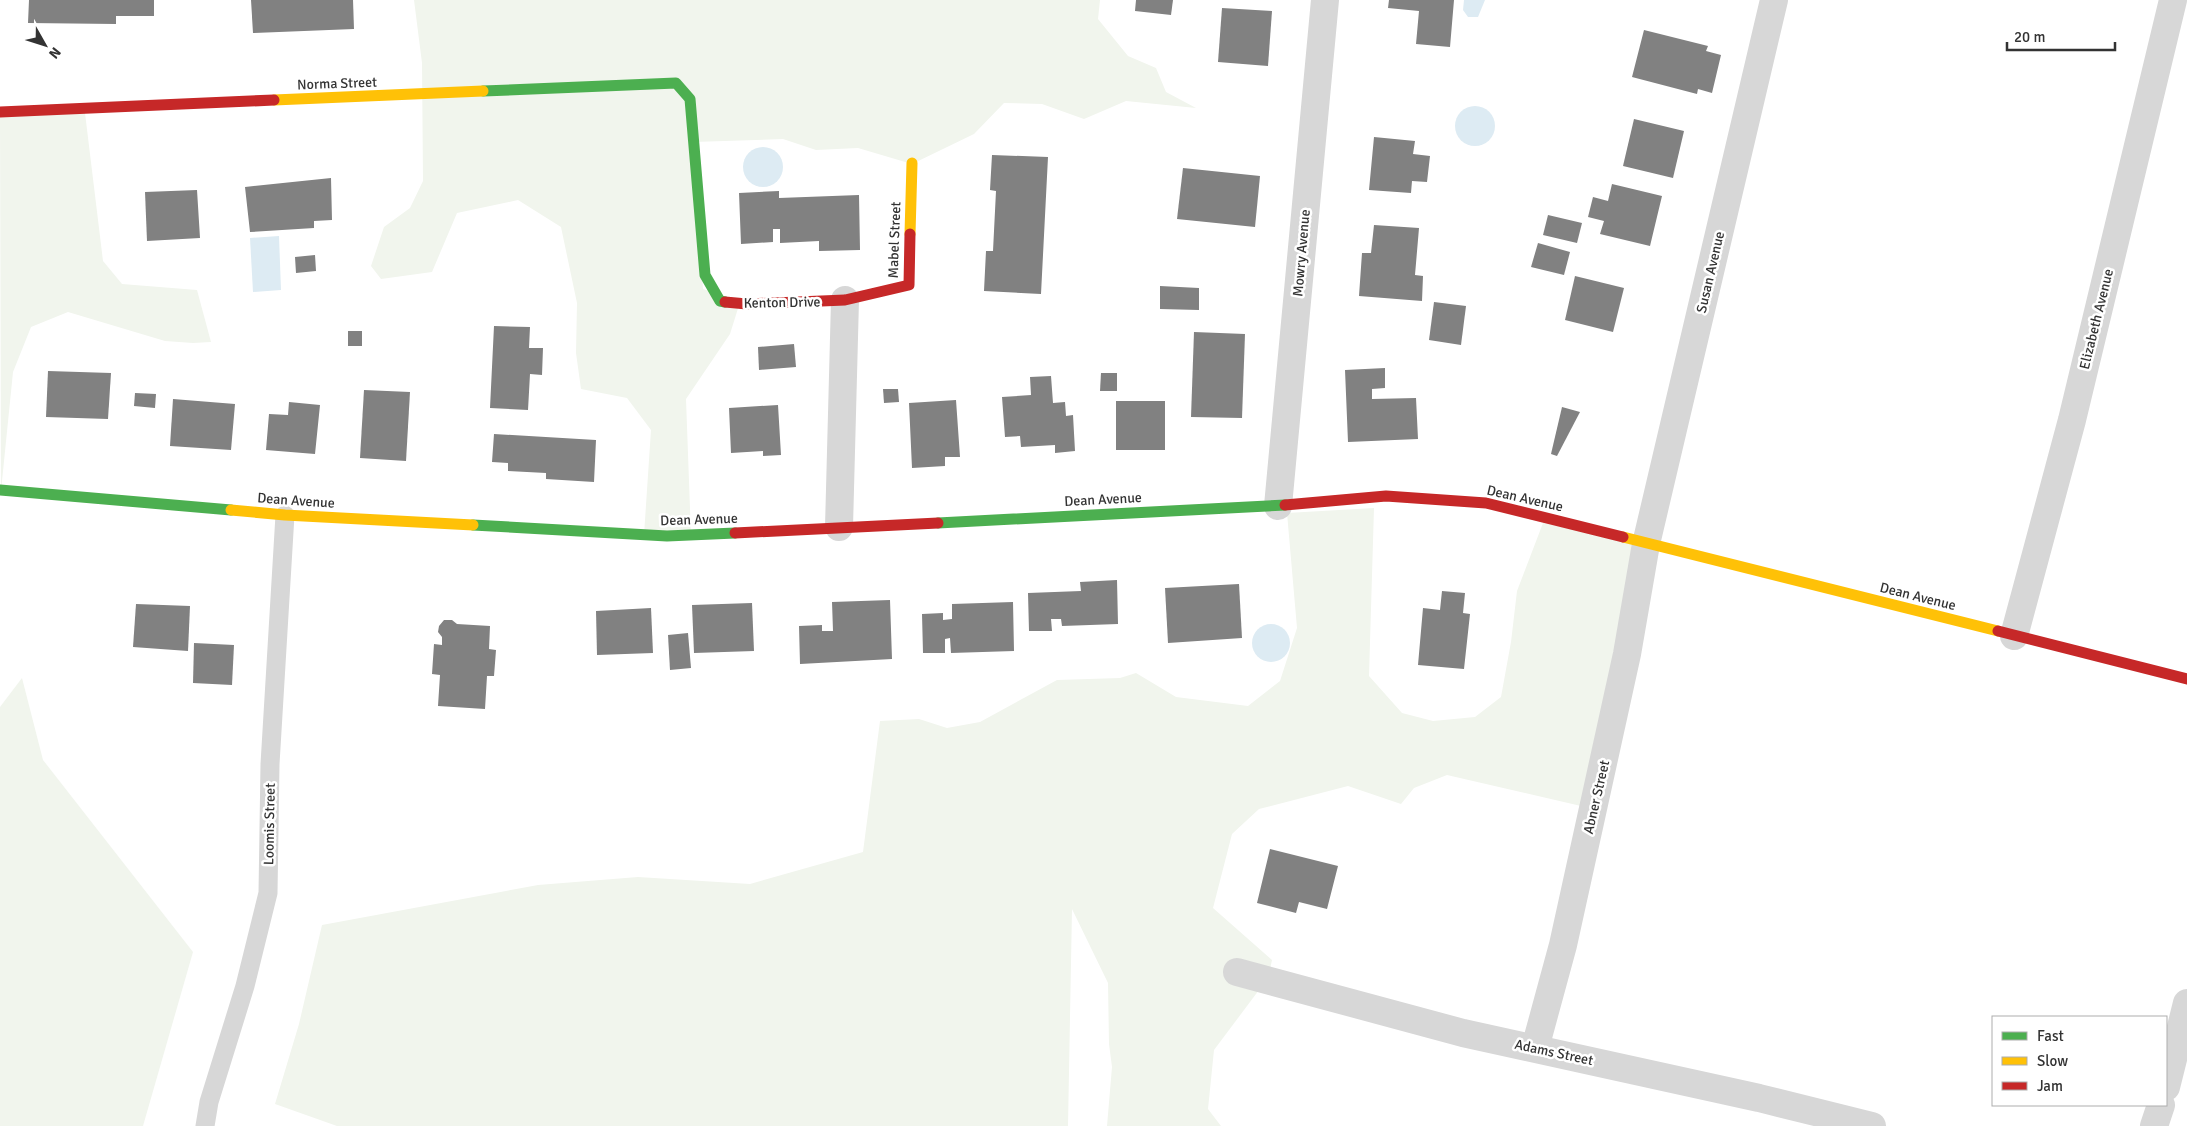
<svg xmlns="http://www.w3.org/2000/svg" width="2187" height="1126" font-family="Signika,sans-serif">
<rect width="100%" height="100%" fill="#fff"/>
<g fill="#f1f5ed">
<path d="M 414,0 L 1100,0 L 1098,19 L 1128,56 L 1156,68 L 1166,92 L 1196,108 L 1126,101 L 1084,119 L 1042,104 L 1004,103 L 974,134 L 912,164 L 858,148 L 816,150 L 783,139 L 693,142 L 703,289 L 740,302 L 730,334 L 686,399 L 691,536 L 644,535 L 651,430 L 627,398 L 581,389 L 576,353 L 577,303 L 561,227 L 518,200 L 457,213 L 432,272 L 381,279 L 371,266 L 384,227 L 410,208 L 423,181 L 422,63 Z"/>
<path d="M 0,113 L 85,113 L 103,261 L 122,284 L 197,290 L 211,342 L 193,343 L 165,341 L 68,312 L 31,327 L 13,372 L 1,491 Z"/>
<path d="M 1374,508 L 1369,676 L 1402,713 L 1433,721 L 1475,717 L 1501,697 L 1511,642 L 1517,591 L 1543,523 L 1649,546 L 1581,806 L 1447,775 L 1414,788 L 1401,804 L 1348,786 L 1259,809 L 1232,834 L 1213,908 L 1272,960 L 1268,978 L 1214,1050 L 1208,1109 L 1221,1126 L 1107,1126 L 1112,1067 L 1109,1044 L 1108,983 L 1072,909 L 1068,1126 L 337,1126 L 275,1104 L 299,1024 L 322,925 L 538,885 L 638,877 L 750,884 L 863,852 L 880,721 L 919,719 L 947,728 L 980,722 L 1057,680 L 1120,678 L 1136,673 L 1176,697 L 1248,706 L 1280,681 L 1297,628 L 1287,513 Z"/>
<path d="M 22,678 L 43,760 L 193,952 L 143,1126 L 0,1126 L 0,707 Z"/>
</g>
<g fill="#ddebf3">
<path d="M 1464,0 L 1485,0 L 1478,17 L 1468,17 L 1463,10 Z"/>
<circle cx="1475" cy="126" r="20"/>
<circle cx="763" cy="167" r="20"/>
<path d="M 279,236 L 281,290 L 253,292 L 250,238 Z"/>
<circle cx="1271" cy="643" r="19"/>
</g>
<g fill="#818181">
<path d="M 29,0 L 154,0 L 154,16 L 116,16 L 116,24 L 28,23 Z"/>
<path d="M 251,0 L 353,0 L 354,29 L 253,33 Z"/>
<path d="M 1136,0 L 1173,0 L 1171,15 L 1135,11 Z"/>
<path d="M 1389,0 L 1454,0 L 1450,47 L 1416,44 L 1419,11 L 1388,8 Z"/>
<path d="M 1222,8 L 1272,11 L 1268,66 L 1218,62 Z"/>
<path d="M 1644,30 L 1708,46 L 1706,51 L 1721,55 L 1712,93 L 1698,89 L 1697,94 L 1632,77 Z"/>
<path d="M 1634,119 L 1684,131 L 1673,178 L 1623,166 Z"/>
<path d="M 1374,137 L 1415,141 L 1413,154 L 1430,156 L 1427,182 L 1412,181 L 1411,193 L 1369,190 Z"/>
<path d="M 992,155 L 1048,157 L 1041,294 L 984,291 L 986,251 L 993,251 L 996,191 L 990,190 Z"/>
<path d="M 1183,168 L 1260,176 L 1255,227 L 1177,219 Z"/>
<path d="M 331,178 L 332,220 L 314,221 L 314,228 L 250,232 L 245,187 Z"/>
<path d="M 1612,184 L 1662,196 L 1650,246 L 1600,234 L 1604,221 L 1588,217 L 1593,197 L 1608,201 Z"/>
<path d="M 197,190 L 200,238 L 147,241 L 145,192 Z"/>
<path d="M 779,191 L 779,198 L 859,195 L 860,250 L 819,251 L 819,241 L 780,243 L 780,229 L 773,229 L 773,242 L 741,244 L 739,193 Z"/>
<path d="M 1548,215 L 1582,223 L 1577,243 L 1543,235 Z"/>
<path d="M 1374,225 L 1419,228 L 1415,275 L 1423,276 L 1422,301 L 1359,296 L 1362,253 L 1371,253 Z"/>
<path d="M 1538,243 L 1570,252 L 1564,275 L 1531,267 Z"/>
<path d="M 315,255 L 316,271 L 296,273 L 295,257 Z"/>
<path d="M 1575,276 L 1624,288 L 1613,332 L 1565,320 Z"/>
<path d="M 1160,286 L 1199,288 L 1199,310 L 1160,309 Z"/>
<path d="M 1434,302 L 1466,306 L 1461,345 L 1429,340 Z"/>
<path d="M 494,326 L 530,327 L 529,348 L 543,348 L 542,375 L 530,374 L 528,410 L 490,408 Z"/>
<rect x="348" y="331" width="14" height="15"/>
<path d="M 1194,332 L 1245,334 L 1242,418 L 1191,417 Z"/>
<path d="M 794,344 L 796,367 L 759,370 L 758,347 Z"/>
<path d="M 1385,368 L 1385,388 L 1372,389 L 1372,399 L 1416,398 L 1418,439 L 1348,442 L 1345,370 Z"/>
<path d="M 48,371 L 111,373 L 108,419 L 46,417 Z"/>
<path d="M 1101,373 L 1117,373 L 1117,391 L 1100,391 Z"/>
<path d="M 1051,376 L 1053,403 L 1065,402 L 1066,416 L 1073,415 L 1075,451 L 1055,453 L 1055,445 L 1021,447 L 1020,436 L 1005,437 L 1002,397 L 1031,395 L 1030,377 Z"/>
<path d="M 883,389 L 898,389 L 899,402 L 884,403 Z"/>
<path d="M 364,390 L 410,392 L 406,461 L 360,458 Z"/>
<path d="M 135,393 L 156,394 L 155,408 L 134,406 Z"/>
<path d="M 173,399 L 235,404 L 231,450 L 170,446 Z"/>
<path d="M 956,400 L 960,457 L 945,457 L 945,466 L 912,468 L 909,403 Z"/>
<rect x="1116" y="401" width="49" height="49"/>
<path d="M 289,402 L 320,405 L 315,454 L 266,450 L 269,414 L 288,415 Z"/>
<path d="M 778,405 L 781,455 L 763,456 L 763,451 L 731,453 L 729,408 Z"/>
<path d="M 1562,407 L 1580,412 L 1557,456 L 1551,454 Z"/>
<path d="M 494,434 L 596,440 L 594,482 L 546,479 L 546,473 L 508,471 L 508,463 L 492,462 Z"/>
<path d="M 1117,580 L 1118,624 L 1062,626 L 1061,619 L 1051,619 L 1052,631 L 1029,631 L 1028,593 L 1081,591 L 1080,582 Z"/>
<path d="M 1239,584 L 1242,638 L 1168,643 L 1165,588 Z"/>
<path d="M 1442,591 L 1465,593 L 1463,613 L 1470,614 L 1464,669 L 1418,665 L 1423,608 L 1440,610 Z"/>
<path d="M 890,600 L 892,659 L 800,664 L 799,626 L 822,625 L 822,631 L 833,631 L 832,602 Z"/>
<path d="M 1013,602 L 1014,651 L 951,653 L 950,638 L 945,639 L 945,653 L 923,653 L 922,614 L 943,613 L 943,620 L 952,619 L 952,604 Z"/>
<path d="M 752,603 L 754,651 L 694,653 L 692,605 Z"/>
<path d="M 136,604 L 190,606 L 188,651 L 133,647 Z"/>
<path d="M 651,608 L 653,653 L 597,655 L 596,611 Z"/>
<path d="M 444,620 L 452,620 L 457,624 L 490,626 L 489,649 L 496,650 L 494,676 L 487,676 L 485,709 L 438,706 L 440,675 L 432,674 L 434,644 L 442,645 L 442,637 L 438,632 L 439,626 Z"/>
<path d="M 688,633 L 691,668 L 670,670 L 668,635 Z"/>
<path d="M 194,643 L 234,645 L 232,685 L 193,683 Z"/>
<path d="M 1270,849 L 1338,866 L 1327,909 L 1299,902 L 1296,913 L 1257,903 Z"/>
</g>
<g fill="none" stroke-linecap="round" stroke-linejoin="round">
<path stroke="#d7d7d7" stroke-width="19" d="M 205,1126 L 209,1102 L 245,986 L 268,893 L 270,764 L 285,515"/>
<g stroke="#d7d7d7" stroke-width="28">
<path d="M 1278,506 L 1325,0"/>
<path d="M 839,527 L 845,300"/>
<path d="M 2014,636 L 2072,420 L 2173,0"/>
<path d="M 1237,972 L 1463,1033 L 1759,1098 L 1872,1126"/>
<path d="M 1535,1048 L 1563,945 L 1627,654 L 1646,544 L 1774,0"/>
<path d="M 2166,1087 L 2187,1003"/>
<path d="M 2154,1126 L 2161,1105"/>
</g>
<g stroke="#4caf50" stroke-width="11">
<path d="M 483,91 L 676,83 L 690,99 L 705,275 L 720,301 L 725,302"/>
<path d="M 0,490 L 231,510"/>
<path d="M 938,523 L 1285,505"/>
<path d="M 473,525 L 667,536 L 735,533"/>
</g>
<g stroke="#ffc107" stroke-width="11">
<path d="M 274,100 L 483,91"/>
<path d="M 910,234 L 912,163"/>
<path d="M 231,510 L 285,515 L 473,525"/>
<path d="M 1623,537 L 1998,631"/>
</g>
<g stroke="#c62828" stroke-width="11">
<path d="M 0,112 L 274,100"/>
<path d="M 725,302 L 747,304 L 845,300 L 909,285 L 910,234"/>
<path d="M 1285,505 L 1386,496 L 1486,503 L 1623,537"/>
<path d="M 735,533 L 938,523"/>
<path d="M 1998,631 L 2187,679"/>
</g>
</g>
<g text-anchor="middle" stroke-width="5" stroke-linejoin="round" paint-order="stroke">
<g font-size="14" fill="#333" stroke="#fff">
<text transform="translate(337 83) rotate(-2)" y="5">Norma Street</text>
<text transform="translate(894 240) rotate(-88)" y="5">Mabel Street</text>
<text transform="translate(1301 253) rotate(-85)" y="5">Mowry Avenue</text>
<text transform="translate(1710 272) rotate(-77)" y="5">Susan Avenue</text>
<text transform="translate(782 302) rotate(-1)" y="5">Kenton Drive</text>
<text transform="translate(2096 319) rotate(-76)" y="5">Elizabeth Avenue</text>
<text transform="translate(1525 498) rotate(13)" y="5">Dean Avenue</text>
<text transform="translate(1103 499) rotate(-3)" y="5">Dean Avenue</text>
<text transform="translate(296 500) rotate(4)" y="5">Dean Avenue</text>
<text transform="translate(699 519) rotate(-2)" y="5">Dean Avenue</text>
<text transform="translate(1918 596) rotate(14)" y="5">Dean Avenue</text>
<text transform="translate(1596 797) rotate(-77)" y="5">Abner Street</text>
<text transform="translate(269 824) rotate(-89)" y="5">Loomis Street</text>
<text transform="translate(1554 1052) rotate(12)" y="5">Adams Street</text>
</g>
</g>
<rect x="1992" y="1016" width="175" height="90" fill="#ffffff" stroke="#adadad"/>
<rect x="2002" y="1032" width="25" height="8" fill="#4caf50" stroke="#adadad"/>
<text x="2037" y="1041" font-size="15" fill="#333333">Fast</text>
<rect x="2002" y="1057" width="25" height="8" fill="#ffc107" stroke="#adadad"/>
<text x="2037" y="1066" font-size="15" fill="#333333">Slow</text>
<rect x="2002" y="1082" width="25" height="8" fill="#c62828" stroke="#adadad"/>
<text x="2037" y="1091" font-size="15" fill="#333333">Jam</text>
<g transform="translate(45 45) rotate(129)" stroke="#ffffff" stroke-width="4" paint-order="stroke">
<path d="M0-4L9 19L0 12L-9 19Z" fill="#333333"/>
<text y="-8" font-size="14" font-weight="bold" text-anchor="middle" fill="#333333">N</text>
</g>
<path d="M2007 42v8h108v-8" fill="none" stroke="#333333" stroke-width="2.5"/>
<text x="2014" y="42" font-size="15" fill="#333333" stroke="#ffffff" stroke-width="4" paint-order="stroke">20 m</text>
</svg>
